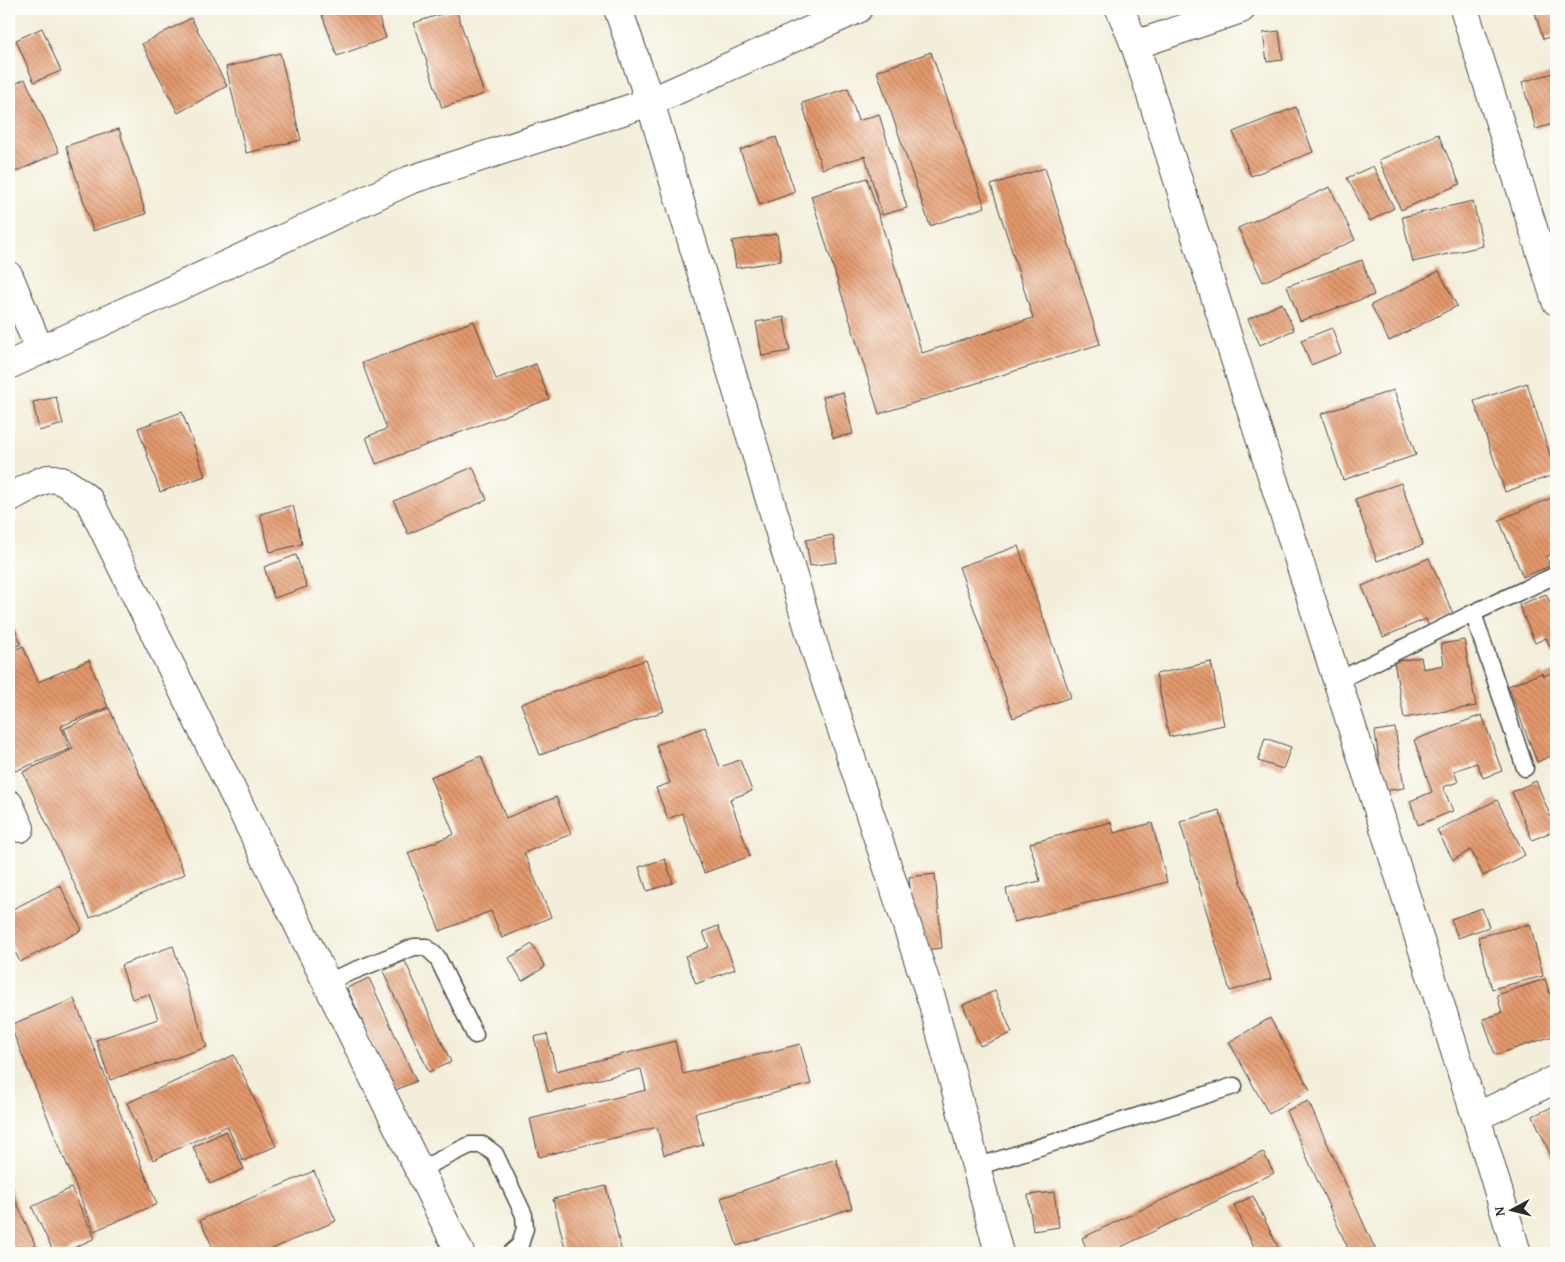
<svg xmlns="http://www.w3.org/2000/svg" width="1565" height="1262" font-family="'Gentium Book Plus',serif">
<defs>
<pattern id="building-back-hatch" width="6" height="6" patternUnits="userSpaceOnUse" patternTransform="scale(1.25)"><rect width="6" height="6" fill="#e3986c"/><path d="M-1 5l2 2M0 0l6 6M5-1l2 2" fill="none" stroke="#b87c59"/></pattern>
</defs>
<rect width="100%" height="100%" fill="#fdfcf7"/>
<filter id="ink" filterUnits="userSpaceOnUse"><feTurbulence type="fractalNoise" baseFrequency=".02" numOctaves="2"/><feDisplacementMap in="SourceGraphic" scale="10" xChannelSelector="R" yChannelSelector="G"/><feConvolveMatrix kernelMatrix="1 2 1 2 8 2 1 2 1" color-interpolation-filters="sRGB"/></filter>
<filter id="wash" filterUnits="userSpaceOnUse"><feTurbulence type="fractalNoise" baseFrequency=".0096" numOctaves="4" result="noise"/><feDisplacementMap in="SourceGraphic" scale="20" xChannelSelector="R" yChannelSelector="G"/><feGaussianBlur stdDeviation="1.12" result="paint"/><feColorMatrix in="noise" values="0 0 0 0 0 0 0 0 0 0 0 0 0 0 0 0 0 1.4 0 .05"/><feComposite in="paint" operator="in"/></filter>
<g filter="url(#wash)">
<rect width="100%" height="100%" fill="#f3eed9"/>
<g id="blocks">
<g fill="url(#building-back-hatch)">
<path d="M 320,9 L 376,9 L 386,38 L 337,56 Z"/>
<path d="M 456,9 L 484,94 L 442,108 L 414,23 Z"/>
<path d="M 1534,9 L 1556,9 L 1556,35 L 1543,39 Z"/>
<path d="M 191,18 L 227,86 L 178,113 L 142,44 Z"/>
<path d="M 42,28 L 61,71 L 34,82 L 16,40 Z"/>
<path d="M 1279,31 L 1283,60 L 1267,62 L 1263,33 Z"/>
<path d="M 931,52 L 985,207 L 930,226 L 877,71 Z"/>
<path d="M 280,53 L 301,140 L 246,153 L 226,67 Z"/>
<path d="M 1556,72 L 1556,123 L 1536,129 L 1522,82 Z"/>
<path d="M 25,79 L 59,152 L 9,175 L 9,87 Z"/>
<path d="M 848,88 L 858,121 L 879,114 L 907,208 L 882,215 L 865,156 L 822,169 L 802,103 Z"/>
<path d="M 1296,107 L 1313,152 L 1251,176 L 1233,132 Z"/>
<path d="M 119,129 L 146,214 L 93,231 L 66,146 Z"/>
<path d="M 1438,134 L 1460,184 L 1401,210 L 1379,160 Z"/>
<path d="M 776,137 L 795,192 L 760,205 L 740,150 Z"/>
<path d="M 1373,166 L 1394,208 L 1370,221 L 1347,178 Z"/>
<path d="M 1045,168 L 1100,344 L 879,414 L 811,196 L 867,178 L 922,353 L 1033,318 L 991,185 Z"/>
<path d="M 1330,187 L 1355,240 L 1263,282 L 1238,228 Z"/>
<path d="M 1473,201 L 1483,246 L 1413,262 L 1402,217 Z"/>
<path d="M 777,234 L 781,261 L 736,268 L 732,241 Z"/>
<path d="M 1362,260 L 1374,295 L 1300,321 L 1287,286 Z"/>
<path d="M 1439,271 L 1457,306 L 1389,341 L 1371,305 Z"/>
<path d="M 1282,303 L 1294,330 L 1260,345 L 1248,319 Z"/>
<path d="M 784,317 L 790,351 L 762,356 L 756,322 Z"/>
<path d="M 474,321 L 496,379 L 536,364 L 549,399 L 376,464 L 366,437 L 387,429 L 362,363 Z"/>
<path d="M 1332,328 L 1341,353 L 1311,365 L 1301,340 Z"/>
<path d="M 1527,383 L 1556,474 L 1505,492 L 1474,401 Z"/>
<path d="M 1394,390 L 1416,455 L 1343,480 L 1321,414 Z"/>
<path d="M 843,392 L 853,434 L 833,438 L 823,397 Z"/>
<path d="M 56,397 L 63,424 L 39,431 L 33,402 Z"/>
<path d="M 182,412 L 205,476 L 160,492 L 138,428 Z"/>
<path d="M 473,467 L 487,500 L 408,534 L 394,501 Z"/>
<path d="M 1401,483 L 1423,545 L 1377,561 L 1355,499 Z"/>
<path d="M 1556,496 L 1556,552 L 1546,557 L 1550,566 L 1523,577 L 1499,520 Z"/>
<path d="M 293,505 L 302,544 L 270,552 L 260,514 Z"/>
<path d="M 833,535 L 837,562 L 810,566 L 806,540 Z"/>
<path d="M 1018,546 L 1071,697 L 1013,718 L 959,567 Z"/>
<path d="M 296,555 L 307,587 L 274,598 L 264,567 Z"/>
<path d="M 1429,558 L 1454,616 L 1429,627 L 1426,619 L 1383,637 L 1362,586 Z"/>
<path d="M 1546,594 L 1552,606 L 1556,604 L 1556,653 L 1553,654 L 1546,638 L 1535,643 L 1519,605 Z"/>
<path d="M 9,613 L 21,644 L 9,649 Z"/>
<path d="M 1464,640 L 1476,706 L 1404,718 L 1394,662 L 1421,657 L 1423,669 L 1444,665 L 1441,644 Z"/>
<path d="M 23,646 L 38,682 L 89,660 L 108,707 L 61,726 L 70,749 L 15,771 L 9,755 L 9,652 Z"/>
<path d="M 646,660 L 664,711 L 540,755 L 521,704 Z"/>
<path d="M 1211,662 L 1224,725 L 1169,737 L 1156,674 Z"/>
<path d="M 1556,671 L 1556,754 L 1537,762 L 1508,686 L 1542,673 L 1543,676 Z"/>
<path d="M 109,708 L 185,874 L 90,918 L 23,772 L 73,749 L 64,729 Z"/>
<path d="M 1482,715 L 1502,771 L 1483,778 L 1477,763 L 1454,771 L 1458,782 L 1443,787 L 1453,811 L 1418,825 L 1410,801 L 1432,792 L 1414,740 Z"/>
<path d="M 705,727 L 720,767 L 740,760 L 752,791 L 730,799 L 750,856 L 704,873 L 682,813 L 668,819 L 656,788 L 670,783 L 656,745 Z"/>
<path d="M 1395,728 L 1404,788 L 1383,791 L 1375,731 Z"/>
<path d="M 1265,738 L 1291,747 L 1283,769 L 1258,761 Z"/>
<path d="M 481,756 L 506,818 L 556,797 L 571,834 L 524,853 L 551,917 L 502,938 L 491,911 L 440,931 L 408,853 L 454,834 L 430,777 Z"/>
<path d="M 1536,781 L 1556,830 L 1532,840 L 1512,792 Z"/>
<path d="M 1497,800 L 1525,855 L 1483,876 L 1471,850 L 1453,860 L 1437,830 Z"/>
<path d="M 1219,810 L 1271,979 L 1230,991 L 1180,822 Z"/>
<path d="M 1111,822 L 1114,833 L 1152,823 L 1167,882 L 1014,922 L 1006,889 L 1040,881 L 1030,843 Z"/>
<path d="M 665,859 L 673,883 L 647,891 L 639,867 Z"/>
<path d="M 935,874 L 942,948 L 916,951 L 909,877 Z"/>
<path d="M 60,885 L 82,930 L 20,962 L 9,939 L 9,911 Z"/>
<path d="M 1482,908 L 1489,927 L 1458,938 L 1451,919 Z"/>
<path d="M 1530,924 L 1543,976 L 1492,989 L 1478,937 Z"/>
<path d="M 718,926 L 735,969 L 696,984 L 685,956 L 709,947 L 703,932 Z"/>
<path d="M 532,944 L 545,967 L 522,981 L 509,958 Z"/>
<path d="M 173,946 L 207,1047 L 110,1080 L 96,1040 L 158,1019 L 149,994 L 132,999 L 121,965 Z"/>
<path d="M 405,961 L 451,1062 L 429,1072 L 383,971 Z"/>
<path d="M 369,978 L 416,1081 L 394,1091 L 347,988 Z"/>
<path d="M 1545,979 L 1553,1004 L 1556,1003 L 1556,1035 L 1495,1055 L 1483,1019 L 1502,1013 L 1497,995 Z"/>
<path d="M 995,991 L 1012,1033 L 980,1046 L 963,1005 Z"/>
<path d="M 74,999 L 157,1204 L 94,1231 L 10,1025 Z"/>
<path d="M 1270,1018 L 1310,1090 L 1269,1114 L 1229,1042 Z"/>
<path d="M 547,1034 L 556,1071 L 675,1041 L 683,1074 L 800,1044 L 811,1084 L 695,1113 L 703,1145 L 664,1155 L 657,1127 L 539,1157 L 530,1119 L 646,1090 L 641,1069 L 548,1092 L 534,1037 Z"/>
<path d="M 234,1055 L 276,1146 L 243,1161 L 227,1126 L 153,1160 L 127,1103 Z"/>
<path d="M 1308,1101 L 1377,1253 L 1350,1253 L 1286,1111 Z"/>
<path d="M 1556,1105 L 1556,1167 L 1533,1116 Z"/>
<path d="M 226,1131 L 244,1169 L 210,1184 L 193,1147 Z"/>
<path d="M 1263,1152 L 1274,1173 L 1115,1250 L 1116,1253 L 1088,1253 L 1082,1238 Z"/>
<path d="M 836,1159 L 852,1208 L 737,1246 L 721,1198 Z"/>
<path d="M 314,1171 L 336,1221 L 263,1253 L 202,1253 L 213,1248 L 200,1220 Z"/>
<path d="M 9,1186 L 39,1253 L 9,1253 Z"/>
<path d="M 606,1186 L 622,1253 L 566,1253 L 553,1199 Z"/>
<path d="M 71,1188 L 95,1238 L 63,1253 L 54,1253 L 32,1207 Z"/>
<path d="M 1054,1192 L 1059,1227 L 1033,1231 L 1028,1195 Z"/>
<path d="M 1253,1196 L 1281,1253 L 1257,1253 L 1234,1205 Z"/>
</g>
</g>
</g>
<g filter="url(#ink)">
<use href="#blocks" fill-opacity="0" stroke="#494845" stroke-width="1"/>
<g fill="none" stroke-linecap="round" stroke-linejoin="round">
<defs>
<g id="service">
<path d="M 1473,613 L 1525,768"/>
<path d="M 1337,681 L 1473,613 L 1556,575"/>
<path d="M 326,982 L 414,947 L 426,947 L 437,957 L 475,1035"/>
<path d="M 976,1167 L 1234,1086"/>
<path d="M 419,1170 L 470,1145 L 483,1145 L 495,1154 L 524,1215 L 525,1228 L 520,1245 L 511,1253"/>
</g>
<g id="minor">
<path d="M 618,9 L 650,102 L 814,646 L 933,1004 L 999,1253"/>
<path d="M 1120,9 L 1135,45 L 1476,1117 L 1517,1253"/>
<path d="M 1464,9 L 1556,301"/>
<path d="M 1135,45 L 1241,9"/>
<path d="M 9,276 L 40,351"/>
<path d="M 9,365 L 410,180 L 650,102 L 858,9"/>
<path d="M 9,498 C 17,494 40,480 48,479 C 62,476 78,492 89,500 L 460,1253"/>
<path d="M 9,804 L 20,828"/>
<path d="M 1476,1117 L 1556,1079"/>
</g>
</defs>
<use href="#service" stroke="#494845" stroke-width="19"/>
<use href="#minor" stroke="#494845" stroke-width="30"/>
<use href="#service" stroke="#fff" stroke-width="16"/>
<use href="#minor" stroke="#fff" stroke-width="28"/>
</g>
</g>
<rect width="1565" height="1262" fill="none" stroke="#fdfcf7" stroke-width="30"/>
<g transform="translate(1512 1210) rotate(263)" stroke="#fdfcf7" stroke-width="4" paint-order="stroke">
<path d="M0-4L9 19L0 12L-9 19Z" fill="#2b2b2b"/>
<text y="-8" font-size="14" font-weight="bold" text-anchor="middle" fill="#2b2b2b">N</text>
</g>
</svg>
